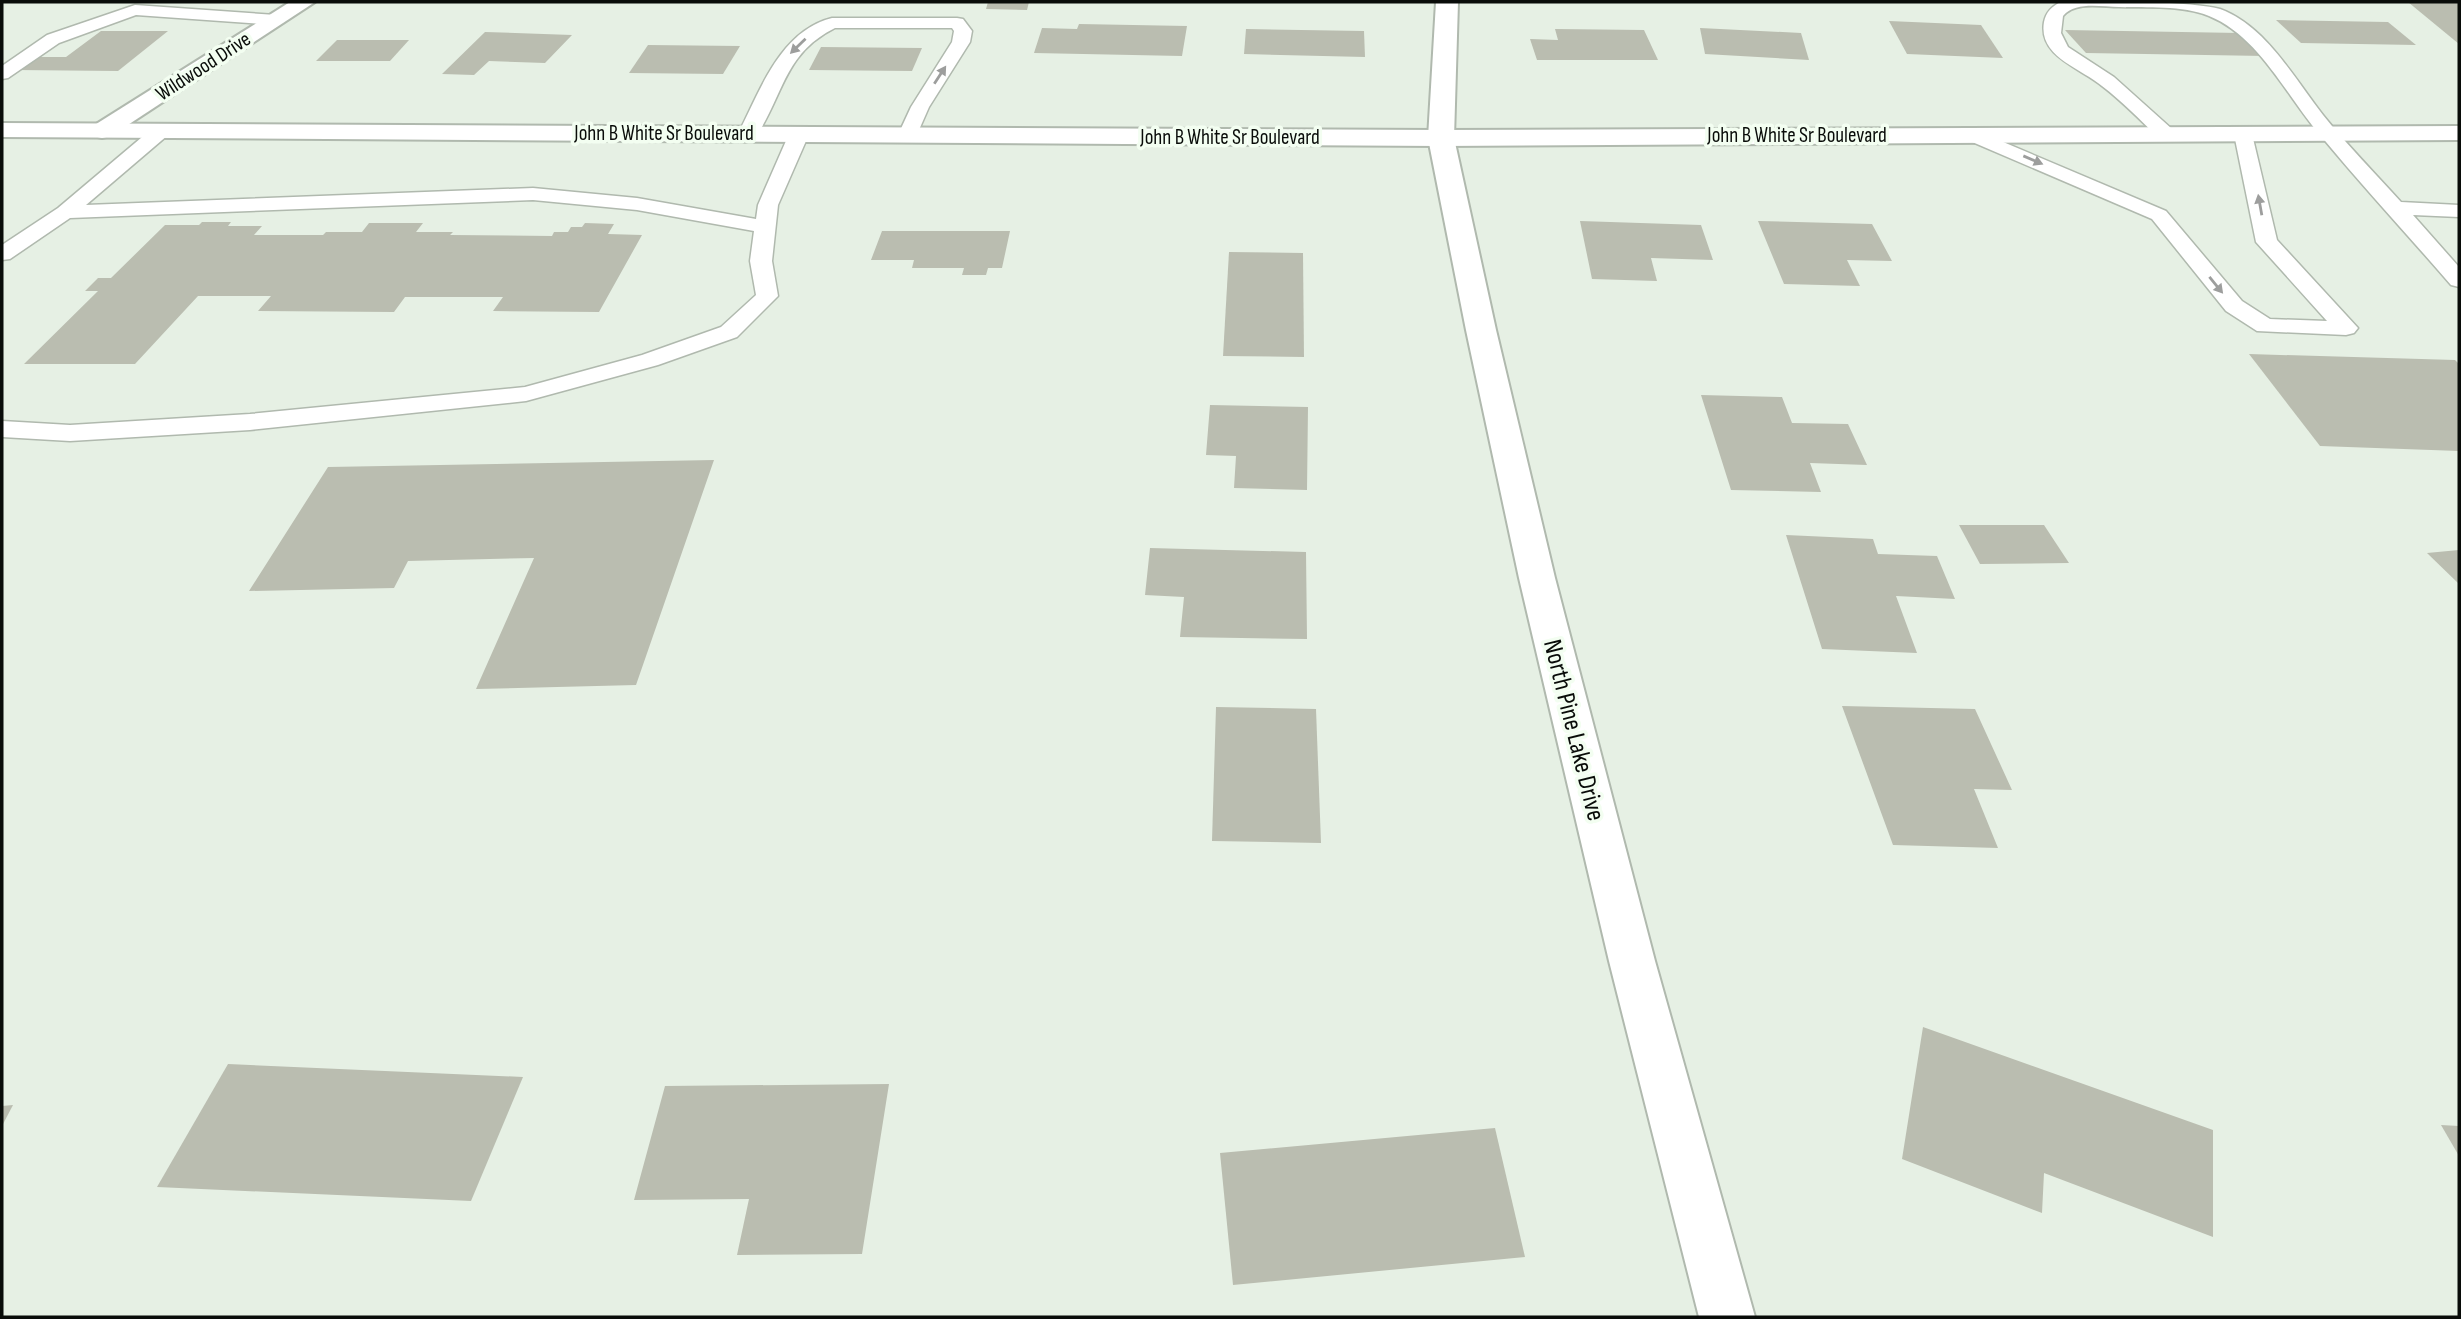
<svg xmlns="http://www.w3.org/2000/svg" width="2461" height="1319" font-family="'Sofia Sans Condensed',sans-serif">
<rect width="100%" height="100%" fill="#e6f0e4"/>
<g fill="#babdb0">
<path d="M 988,2 L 1029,2 L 1027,10 L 986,9 Z"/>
<path d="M 2408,2 L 2459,2 L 2459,44 Z"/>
<path d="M 2276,20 L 2388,22 L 2416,45 L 2301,43 Z"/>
<path d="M 1889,21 L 1981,25 L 2003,58 L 1907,54 Z"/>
<path d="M 1079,24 L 1187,26 L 1182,56 L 1034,53 L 1042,28 L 1077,29 Z"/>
<path d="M 1700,28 L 1801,33 L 1809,60 L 1705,54 Z"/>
<path d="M 1246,29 L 1364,31 L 1365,57 L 1244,54 Z"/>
<path d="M 1555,29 L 1644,30 L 1658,60 L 1537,60 L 1530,39 L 1558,40 Z"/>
<path d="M 2065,30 L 2240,33 L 2265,56 L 2086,53 Z"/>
<path d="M 101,31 L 168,31 L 118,71 L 15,70 L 33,57 L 66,57 Z"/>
<path d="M 485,32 L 572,35 L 545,63 L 489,61 L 474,75 L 442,74 Z"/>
<path d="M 337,40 L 409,40 L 390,61 L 316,61 Z"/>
<path d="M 648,45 L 740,46 L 723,74 L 629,73 Z"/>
<path d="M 821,47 L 922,48 L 912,71 L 809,70 Z"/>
<path d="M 1580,221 L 1701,225 L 1713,260 L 1651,258 L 1657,281 L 1592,279 Z"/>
<path d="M 1758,221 L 1872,224 L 1892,261 L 1847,260 L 1860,286 L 1784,284 Z"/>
<path d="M 202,222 L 231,222 L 228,226 L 262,226 L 254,235 L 323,235 L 326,232 L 362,232 L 369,223 L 423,223 L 416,232 L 453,232 L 450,235 L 552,236 L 554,232 L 568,232 L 571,227 L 582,227 L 585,223 L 614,224 L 608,234 L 642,235 L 599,312 L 493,311 L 503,297 L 405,297 L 394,312 L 258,311 L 271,296 L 198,296 L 135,364 L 24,364 L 98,291 L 85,291 L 98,278 L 111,278 L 165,225 L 199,225 Z"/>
<path d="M 882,231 L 1010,231 L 1002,268 L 988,268 L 986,275 L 962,275 L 964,268 L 912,268 L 914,260 L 871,260 Z"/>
<path d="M 1229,252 L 1303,253 L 1304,357 L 1223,356 Z"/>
<path d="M 2249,354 L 2455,360 L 2459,364 L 2459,451 L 2320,446 Z"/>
<path d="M 1701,395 L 1782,397 L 1792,423 L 1848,424 L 1867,465 L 1810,463 L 1821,492 L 1731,490 Z"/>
<path d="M 1210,405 L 1308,407 L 1307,490 L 1234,488 L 1236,456 L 1206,455 Z"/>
<path d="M 714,460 L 636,685 L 476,689 L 534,558 L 408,561 L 394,588 L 249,591 L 328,467 Z"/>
<path d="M 1959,525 L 2044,525 L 2069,563 L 1980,564 Z"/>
<path d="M 1786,535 L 1873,539 L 1878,554 L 1937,556 L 1955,599 L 1896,596 L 1917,653 L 1822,649 Z"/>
<path d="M 1150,548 L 1306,552 L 1307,639 L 1180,637 L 1184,597 L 1145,595 Z"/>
<path d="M 2459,550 L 2459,584 L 2427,553 Z"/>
<path d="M 1842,706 L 1975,709 L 2012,790 L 1974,789 L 1998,848 L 1893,845 Z"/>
<path d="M 1216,707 L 1316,709 L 1321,843 L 1212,841 Z"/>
<path d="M 1923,1027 L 2213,1130 L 2213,1237 L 2044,1173 L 2042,1213 L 1902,1159 Z"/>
<path d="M 228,1064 L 523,1077 L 471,1201 L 157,1187 Z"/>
<path d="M 889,1084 L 862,1254 L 737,1255 L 749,1199 L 634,1200 L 665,1086 Z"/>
<path d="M 13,1105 L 2,1126 L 2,1106 Z"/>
<path d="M 2441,1125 L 2459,1126 L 2459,1156 Z"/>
<path d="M 1495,1128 L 1525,1257 L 1233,1285 L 1220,1153 Z"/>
</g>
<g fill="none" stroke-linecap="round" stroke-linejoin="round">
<defs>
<g id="lane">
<path d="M 2061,2 C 2104,2 2182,0 2220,9 C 2266,26 2294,78 2323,115 C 2347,145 2375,173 2401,202 L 2459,205 L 2459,217 L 2413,215 L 2459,267 L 2459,287 L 2451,285 C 2408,235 2363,187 2321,136 C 2287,97 2259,36 2209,16 C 2182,5 2147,8 2119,7 C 2101,7 2076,1 2063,16 L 2061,33 L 2068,47 L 2114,77 L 2172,129 L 2175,133 L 2172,137 L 2158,137 C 2140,120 2122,101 2102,86 C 2081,68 2038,57 2044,22 C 2046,12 2052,6 2061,2 Z"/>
<path d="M 135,5 L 276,15 L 285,20 L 276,25 L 136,15 L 59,43 L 8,78 L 2,79 L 2,66 L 47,35 Z"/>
<path d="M 832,18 L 957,18 L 963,19 L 972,31 L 970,42 L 929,107 L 915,139 L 901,139 L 898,135 L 911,107 L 952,42 L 954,31 L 952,28 L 835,28 C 783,54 784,95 755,138 L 741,138 L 738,134 C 760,91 780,31 832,18 Z"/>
<path d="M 161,125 L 168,127 L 171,131 L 168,135 L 86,205 L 533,188 L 637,198 L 756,219 L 758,205 L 789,134 L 799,128 L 809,134 L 778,205 L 772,261 L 778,296 L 737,337 L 658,365 L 526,401 L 250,430 L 70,441 L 2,437 L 2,421 L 70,425 L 250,414 L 525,387 L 642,355 L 721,327 L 756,295 L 750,261 L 754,231 L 637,210 L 533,200 L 70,218 L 10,259 L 2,260 L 2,245 L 58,208 L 154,127 Z"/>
<path d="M 1970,128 L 2166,211 L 2242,301 L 2270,319 L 2327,321 L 2256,242 L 2234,134 L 2237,130 L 2251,130 L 2277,240 L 2358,328 L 2354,333 L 2346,335 L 2257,331 L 2226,311 L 2152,219 L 1963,138 L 1960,134 L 1963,130 Z"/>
</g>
<g id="street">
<path d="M 290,2 L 315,2 L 111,136 L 102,138 L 93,136 L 90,131 L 93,126 Z"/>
<path d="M 1436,2 L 1458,2 L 1454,138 L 1496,330 L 1555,578 L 1655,961 L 1755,1317 L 1699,1317 L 1609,961 L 1519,578 L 1466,330 L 1428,138 Z"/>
</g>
<path id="secondary" d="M 2,123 L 1441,130 L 2459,126 L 2459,140 L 1441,146 L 2,137 Z"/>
</defs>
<use href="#lane" stroke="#b0b9ae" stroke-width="3"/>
<use href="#street" stroke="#b0b9ae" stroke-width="4"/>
<use href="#secondary" stroke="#b0b9ae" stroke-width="4"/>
<use href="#lane" fill="#fff" fill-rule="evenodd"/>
<use href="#street" fill="#fff" fill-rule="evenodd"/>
<use href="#secondary" fill="#fff" fill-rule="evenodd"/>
</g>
<defs><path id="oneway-solid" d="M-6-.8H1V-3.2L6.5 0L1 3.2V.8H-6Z" transform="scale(1.75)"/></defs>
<g fill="#9d9e9d">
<use href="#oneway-solid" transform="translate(798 46) rotate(136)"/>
<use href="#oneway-solid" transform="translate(940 75) rotate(-57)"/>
<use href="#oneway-solid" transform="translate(2033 160) rotate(23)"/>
<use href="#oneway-solid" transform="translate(2260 205) rotate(-100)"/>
<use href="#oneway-solid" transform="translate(2216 285) rotate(51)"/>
</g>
<g text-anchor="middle" stroke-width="7" stroke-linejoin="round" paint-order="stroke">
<g font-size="21" fill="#090c09" stroke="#f3fef1">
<text transform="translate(203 66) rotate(-33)" y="7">Wildwood Drive</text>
<text x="664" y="140">John B White Sr Boulevard</text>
<text x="1797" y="142">John B White Sr Boulevard</text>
<text x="1230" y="144">John B White Sr Boulevard</text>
</g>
<g font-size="26" fill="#090c09" stroke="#f3fef1">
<text transform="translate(1575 730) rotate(76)" y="9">North Pine Lake Drive</text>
</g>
</g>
<rect width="2461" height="1319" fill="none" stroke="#090c09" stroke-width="7"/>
</svg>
